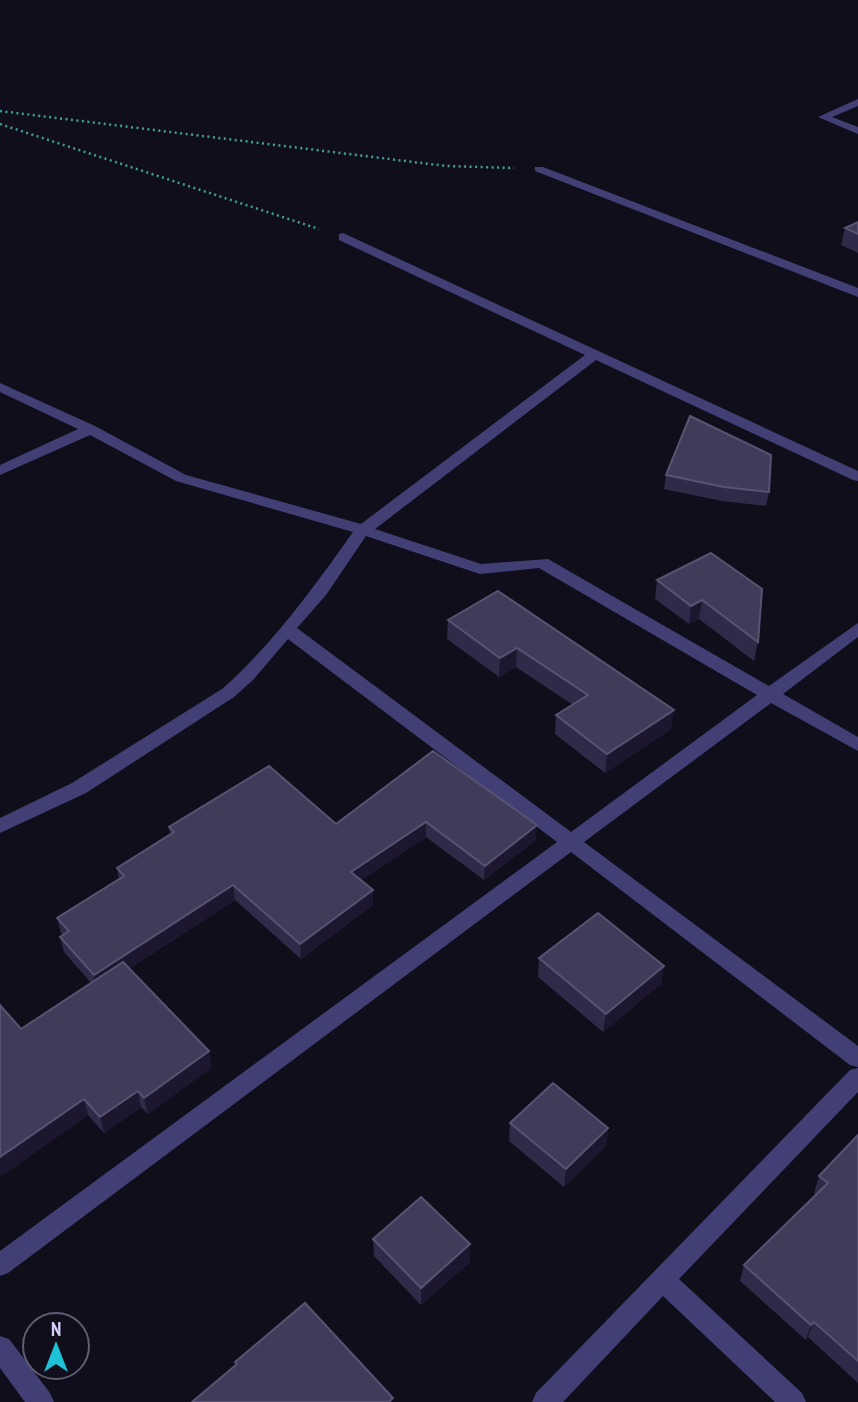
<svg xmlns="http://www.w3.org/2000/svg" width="858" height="1402" font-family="'PT Sans Narrow',sans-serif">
<rect width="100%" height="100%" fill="#110e1c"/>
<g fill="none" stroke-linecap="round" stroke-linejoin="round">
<g stroke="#3ca09b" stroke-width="2.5" stroke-dasharray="2 3.5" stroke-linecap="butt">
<path d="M 0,111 L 446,166 L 514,168"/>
<path d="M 0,124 L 319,229"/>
</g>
<g fill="#423f75" fill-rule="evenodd">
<path d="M 858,99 L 858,106 L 832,117 L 858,127 L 858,134 L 818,117 Z"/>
<path d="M 535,167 L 543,167 L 858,288 L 858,297 L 535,171 Z"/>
<path d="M 343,233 L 858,471 L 858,481 L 853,480 L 596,360 L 375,529 L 481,564 L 548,559 L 769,686 L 858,623 L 858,637 L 783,694 L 858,737 L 858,751 L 771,703 L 584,842 L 858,1046 L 858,1067 L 850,1065 L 571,852 L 8,1273 L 0,1276 L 0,1251 L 557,842 L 288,639 L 253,680 L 234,697 L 86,793 L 0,833 L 0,818 L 72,783 L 222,689 C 273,644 314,587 353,532 L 176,481 L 90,435 L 0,475 L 0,465 L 78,429 L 0,392 L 0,383 L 95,426 L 186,475 L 361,524 L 585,355 L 339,240 L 339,234 ZM 366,536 L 480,574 L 539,568 L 757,695 L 571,832 L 297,628 L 326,595 Z"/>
<path d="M 858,1068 L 858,1092 L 679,1279 L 802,1393 L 806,1402 L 775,1402 L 663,1296 L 563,1402 L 532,1402 L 536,1393 L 850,1070 Z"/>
<path d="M 0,1336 L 9,1339 L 50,1393 L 54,1402 L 25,1402 L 0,1368 Z"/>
</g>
</g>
<g fill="#2f2a47">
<path d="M 858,222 L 858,253 L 841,245 L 845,228 Z"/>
<path d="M 666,475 L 769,492 L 766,506 L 722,501 L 664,489 Z"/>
<path d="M 711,553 L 758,642 L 754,661 L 699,619 L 689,624 L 655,599 L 657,580 Z"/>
<path d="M 498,591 L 671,729 L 605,773 L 555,734 L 556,715 L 573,705 L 516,667 L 499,677 L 447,639 L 448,620 Z"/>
<path d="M 433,751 L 536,840 L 484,880 L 426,837 L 361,880 L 373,905 L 301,959 L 235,900 L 129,969 L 212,1067 L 148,1114 L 141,1107 L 104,1133 L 88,1115 L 0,1177 L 0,1005 L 21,1029 L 91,983 L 64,952 L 60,937 L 63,935 L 61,933 L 57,918 L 119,879 L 117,868 L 170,835 L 169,827 L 336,824 Z"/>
<path d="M 539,958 L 664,966 L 661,984 L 603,1032 L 538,977 Z"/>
<path d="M 510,1123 L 608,1128 L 606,1146 L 564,1187 L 509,1141 Z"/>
<path d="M 858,1135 L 858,1383 L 808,1337 L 806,1340 L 740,1281 L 744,1265 L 816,1195 L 814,1193 L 819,1176 Z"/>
<path d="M 373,1239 L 470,1262 L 421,1305 L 374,1256 Z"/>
</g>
<g fill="#1c172e">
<path d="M 702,600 L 699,619 L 689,624 L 691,606 Z"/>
<path d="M 517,648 L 516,667 L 499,677 L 500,658 Z"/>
<path d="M 674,710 L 671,729 L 605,773 L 607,754 Z"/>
<path d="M 426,822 L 426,837 L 351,886 L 351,872 Z"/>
<path d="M 537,825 L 536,840 L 484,880 L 485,866 Z"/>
<path d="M 233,885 L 235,900 L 97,990 L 94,975 Z"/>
<path d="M 373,890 L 373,905 L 301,959 L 300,944 Z"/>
<path d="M 664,966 L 661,984 L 603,1032 L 606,1014 Z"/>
<path d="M 209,1051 L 212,1067 L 148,1114 L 144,1098 Z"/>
<path d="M 138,1091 L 141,1107 L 104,1133 L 100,1117 Z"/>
<path d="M 84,1099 L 88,1115 L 0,1177 L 0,1157 Z"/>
<path d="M 608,1128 L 606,1146 L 564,1187 L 566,1169 Z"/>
<path d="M 470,1244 L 470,1262 L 421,1305 L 421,1288 Z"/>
<path d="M 814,1322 L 808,1337 L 806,1340 L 811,1325 Z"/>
</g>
<g fill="#413b5a" stroke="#585373" stroke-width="2">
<path d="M 858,222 L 858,234 L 845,228 Z"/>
<path d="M 690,416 L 771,455 L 769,492 L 724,487 L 666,475 Z"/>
<path d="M 711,553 L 762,589 L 758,642 L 702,600 L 691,606 L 657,580 Z"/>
<path d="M 498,591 L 674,710 L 607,754 L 556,715 L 588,695 L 517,648 L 500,658 L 448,620 Z"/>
<path d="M 433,751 L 537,825 L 485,866 L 426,822 L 351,872 L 373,890 L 300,944 L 233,885 L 94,975 L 60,937 L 69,931 L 57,918 L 124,876 L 117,868 L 174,832 L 169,827 L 269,766 L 336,824 Z"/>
<path d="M 598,913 L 664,966 L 606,1014 L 539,958 Z"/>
<path d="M 123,962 L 209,1051 L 144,1098 L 138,1091 L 100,1117 L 84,1099 L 0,1157 L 0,1005 L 21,1029 Z"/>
<path d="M 553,1083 L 608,1128 L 566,1169 L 510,1123 Z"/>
<path d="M 858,1135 L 858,1361 L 814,1322 L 811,1325 L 744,1265 L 828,1183 L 819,1176 Z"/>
<path d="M 421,1197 L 470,1244 L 421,1288 L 373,1239 Z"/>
<path d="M 305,1303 L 393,1398 L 389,1402 L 192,1402 L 237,1364 L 235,1362 Z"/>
</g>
<g transform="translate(56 1346)"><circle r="33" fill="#110e1c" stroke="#5f5c74" stroke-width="2"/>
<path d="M0-5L12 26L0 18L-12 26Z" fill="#1dc2d7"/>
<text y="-10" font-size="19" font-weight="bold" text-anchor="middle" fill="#d5d0f9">N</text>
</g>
</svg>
